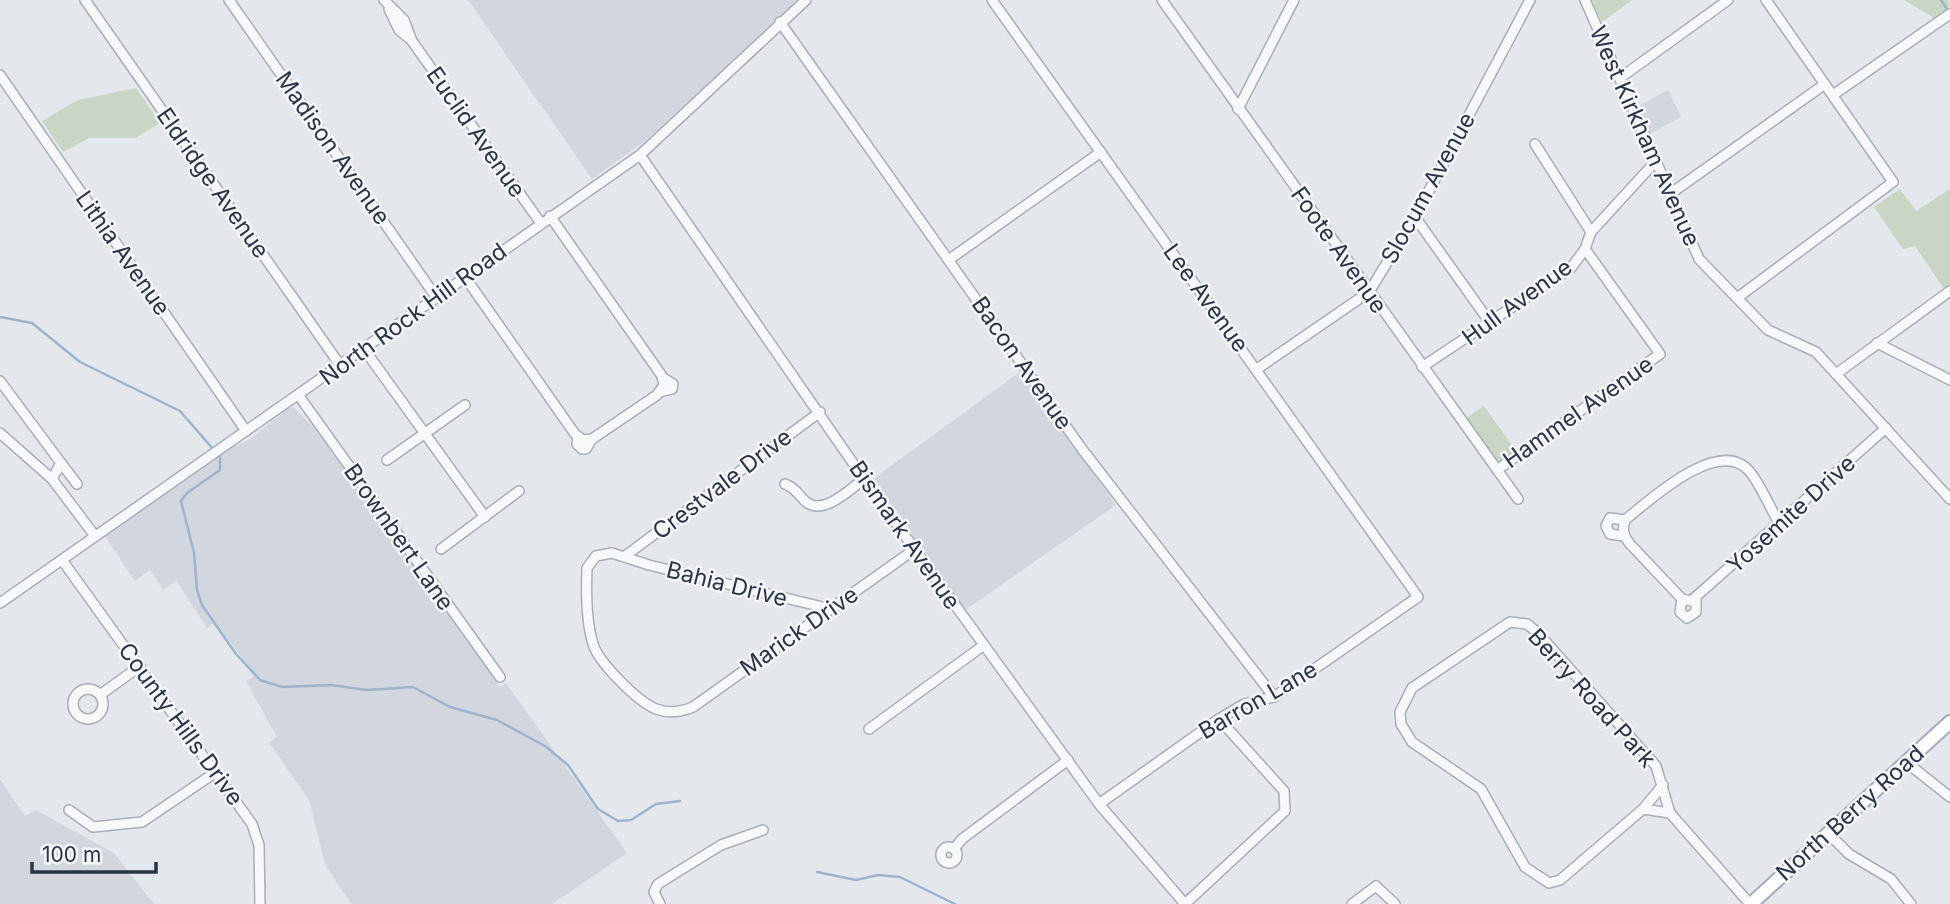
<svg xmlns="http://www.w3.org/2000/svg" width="1950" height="904" font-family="Inter,sans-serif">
<rect width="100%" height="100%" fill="#e4e7ec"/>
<g fill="#d2d6de">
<path d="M 468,0 L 799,0 L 645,141 L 592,179 Z"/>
<path d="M 1668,90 L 1681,117 L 1649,135 L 1637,107 Z"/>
<path d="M 1021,371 L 1116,505 L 965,610 L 873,479 Z"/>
<path d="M 294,407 L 315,429 L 500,687 L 506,683 L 627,853 L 552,904 L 351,904 L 325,865 L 310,802 L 269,742 L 277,737 L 246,681 L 255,675 L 215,622 L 207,628 L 176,581 L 163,590 L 150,570 L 135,581 L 105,536 L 222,453 L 252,438 L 287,409 Z"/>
<path d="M 0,779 L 25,816 L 36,810 L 114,853 L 154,904 L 0,904 Z"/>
</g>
<g fill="#c9d6c5">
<path d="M 1592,0 L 1632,0 L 1602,22 Z"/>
<path d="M 1904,0 L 1948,0 L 1950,7 L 1934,18 Z"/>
<path d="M 136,88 L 160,123 L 136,138 L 89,138 L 63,152 L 42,121 L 78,100 Z"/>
<path d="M 1900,189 L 1916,211 L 1950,189 L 1950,285 L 1944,289 L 1915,246 L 1903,249 L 1874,207 Z"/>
<path d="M 1484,406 L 1516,451 L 1498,463 L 1466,418 Z"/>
</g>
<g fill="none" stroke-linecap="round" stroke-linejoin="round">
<g stroke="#9fb4cc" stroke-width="2.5">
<path d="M 1941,0 L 1948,11"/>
<path d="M 0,317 L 32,323 L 80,362 L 180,411 L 220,457 L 220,470 L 187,493 L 181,501 L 194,553 L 197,590 L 202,605 L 236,654 L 260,680 L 282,687 L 331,685 L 367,690 L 413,687 L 450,707 L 497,720 L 545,746 L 568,765 L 598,809 L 618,821 L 631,820 L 656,804 L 680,801"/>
<path d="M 817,872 L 856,880 L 878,875 L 900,877 L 955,904"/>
</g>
<defs>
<g id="minor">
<path d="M 85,0 L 340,365"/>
<path d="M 229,0 L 436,297"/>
<path d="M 384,0 L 404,20 L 412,41 L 540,222"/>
<path d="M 992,0 L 1418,597 L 1274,697 L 1244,704 L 1219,719 L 1099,804"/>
<path d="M 1162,0 L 1518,499"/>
<path d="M 1585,0 L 1699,259 L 1768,330 L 1816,352 L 1950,499"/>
<path d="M 389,9 L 399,30 L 411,40"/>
<path d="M 780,22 L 1082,449 L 1274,697"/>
<path d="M 0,75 L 246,431"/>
<path d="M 1620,78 L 1728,0"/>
<path d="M 1833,95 L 1950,14"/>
<path d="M 1238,109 L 1294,0"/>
<path d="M 1535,144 L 1591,232"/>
<path d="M 640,155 L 864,479 L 1099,804 L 1185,904"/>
<path d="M 1670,194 L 1825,84"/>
<path d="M 1415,217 L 1491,324"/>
<path d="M 950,259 L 1101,152"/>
<path d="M 465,277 L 575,434 L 583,440 L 592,439 L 657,395 L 664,385 L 662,376 L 550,216"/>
<path d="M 1737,298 L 1893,182 L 1766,0"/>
<path d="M 1877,343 L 1950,380"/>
<path d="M 364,349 L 485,517"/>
<path d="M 1422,367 L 1571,268 L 1585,249 L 1591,232 L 1655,162"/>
<path d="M 1257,369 L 1369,292 L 1415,217 L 1530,0"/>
<path d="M 1836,374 L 1950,291"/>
<path d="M 0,381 L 61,463 L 52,479"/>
<path d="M 659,392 L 672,389 L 673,384 L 662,377"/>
<path d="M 299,396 L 500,677"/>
<path d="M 0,433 L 52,479 L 95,536"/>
<path d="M 578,436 L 577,444 L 582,449 L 586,449 L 592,439"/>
<path d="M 387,460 L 465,405"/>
<path d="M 61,463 L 77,484"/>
<path d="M 1497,470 L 1660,354 L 1585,249"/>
<path d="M 785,484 C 796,488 798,495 806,502 C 824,516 850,489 864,479"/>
<path d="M 1780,525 C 1770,508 1762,487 1750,472 C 1720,435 1651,499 1625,520 C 1622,530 1623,535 1630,544 L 1682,599 L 1691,601 L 1886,428"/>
<path d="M 1623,536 L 1610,534 L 1606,526 L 1610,518 L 1625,520"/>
<path d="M 441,549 L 519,491"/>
<path d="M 625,556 L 820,412"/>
<path d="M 62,560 L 252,824 L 259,845 L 260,904"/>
<path d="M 1682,599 L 1680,612 L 1687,618 L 1696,612 L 1696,599"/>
<path d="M 0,603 L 640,155 L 806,0"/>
<path d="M 831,609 L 649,565 L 612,553 L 596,556 L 587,568 C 586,592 586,621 593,644 C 599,663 637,701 656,709 C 669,714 681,712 693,707 L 915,549"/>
<path d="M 1510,622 L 1527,624 L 1537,632 L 1656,766 L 1670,813 L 1643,809 L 1560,880 L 1549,883 L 1525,867 L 1481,789 L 1412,742 L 1401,724 L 1400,712 L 1412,688 Z"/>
<circle cx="88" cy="704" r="15"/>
<path d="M 100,695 L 140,666"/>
<path d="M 869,729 L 984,645"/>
<path d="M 1906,762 L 1950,797"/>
<path d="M 1643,809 L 1663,785"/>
<path d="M 69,810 L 93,827 L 142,822 L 216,772"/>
<path d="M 1670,813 L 1750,904"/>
<path d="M 1828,833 L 1849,854 L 1891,879 L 1911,904"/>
<circle cx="949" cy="855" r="8"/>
<path d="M 954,849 L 962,839 L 1068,760"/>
<path d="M 660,904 L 654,892 L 658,884 L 721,845 L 763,830"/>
<path d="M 1185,904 L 1285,811 L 1284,791 L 1219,719"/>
<path d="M 1352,904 L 1376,886 L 1395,904"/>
</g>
<path id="major" d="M 1751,904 L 1950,722"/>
</defs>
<use href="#minor" stroke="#a9aeb7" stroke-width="12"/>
<use href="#major" stroke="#a3abb8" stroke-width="16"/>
<use href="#minor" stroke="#f7f8fa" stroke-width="9"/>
<use href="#major" stroke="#fff" stroke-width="12"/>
</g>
<g text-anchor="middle" stroke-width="5" stroke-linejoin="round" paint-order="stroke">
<g font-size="23" fill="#2b3445" stroke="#f4f6f9">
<text transform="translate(476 132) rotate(55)" y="8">Euclid Avenue</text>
<text transform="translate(1645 136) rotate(66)" y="8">West Kirkham Avenue</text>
<text transform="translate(333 148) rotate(55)" y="8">Madison Avenue</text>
<text transform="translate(213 183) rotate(55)" y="8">Eldridge Avenue</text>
<text transform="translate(1428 188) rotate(-61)" y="8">Slocum Avenue</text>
<text transform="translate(1339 250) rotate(55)" y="8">Foote Avenue</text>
<text transform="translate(123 253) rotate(55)" y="8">Lithia Avenue</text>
<text transform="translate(1206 298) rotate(54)" y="8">Lee Avenue</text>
<text transform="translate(1517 302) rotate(-36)" y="8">Hull Avenue</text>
<text transform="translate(413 314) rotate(-36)" y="8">North Rock Hill Road</text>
<text transform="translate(1022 363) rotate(55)" y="8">Bacon Avenue</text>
<text transform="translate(1578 412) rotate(-35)" y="8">Hammel Avenue</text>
<text transform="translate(722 484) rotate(-37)" y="8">Crestvale Drive</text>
<text transform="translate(1791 514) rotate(-42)" y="8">Yosemite Drive</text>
<text transform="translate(905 535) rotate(55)" y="8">Bismark Avenue</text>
<text transform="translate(399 537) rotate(55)" y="8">Brownbert Lane</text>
<text transform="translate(727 584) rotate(14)" y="8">Bahia Drive</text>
<text transform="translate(799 631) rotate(-35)" y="8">Marick Drive</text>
<text transform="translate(1592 698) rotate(48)" y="8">Berry Road Park</text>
<text transform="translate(1258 700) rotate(-30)" y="8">Barron Lane</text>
<text transform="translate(181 724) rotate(54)" y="8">County Hills Drive</text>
<text transform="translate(1850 813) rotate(-42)" y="8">North Berry Road</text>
</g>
</g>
<path d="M32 862v10h124v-10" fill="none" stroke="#2b3445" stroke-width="3.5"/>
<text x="42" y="862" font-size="21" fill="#2b3445" stroke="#f4f6f9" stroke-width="5" paint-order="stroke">100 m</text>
</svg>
